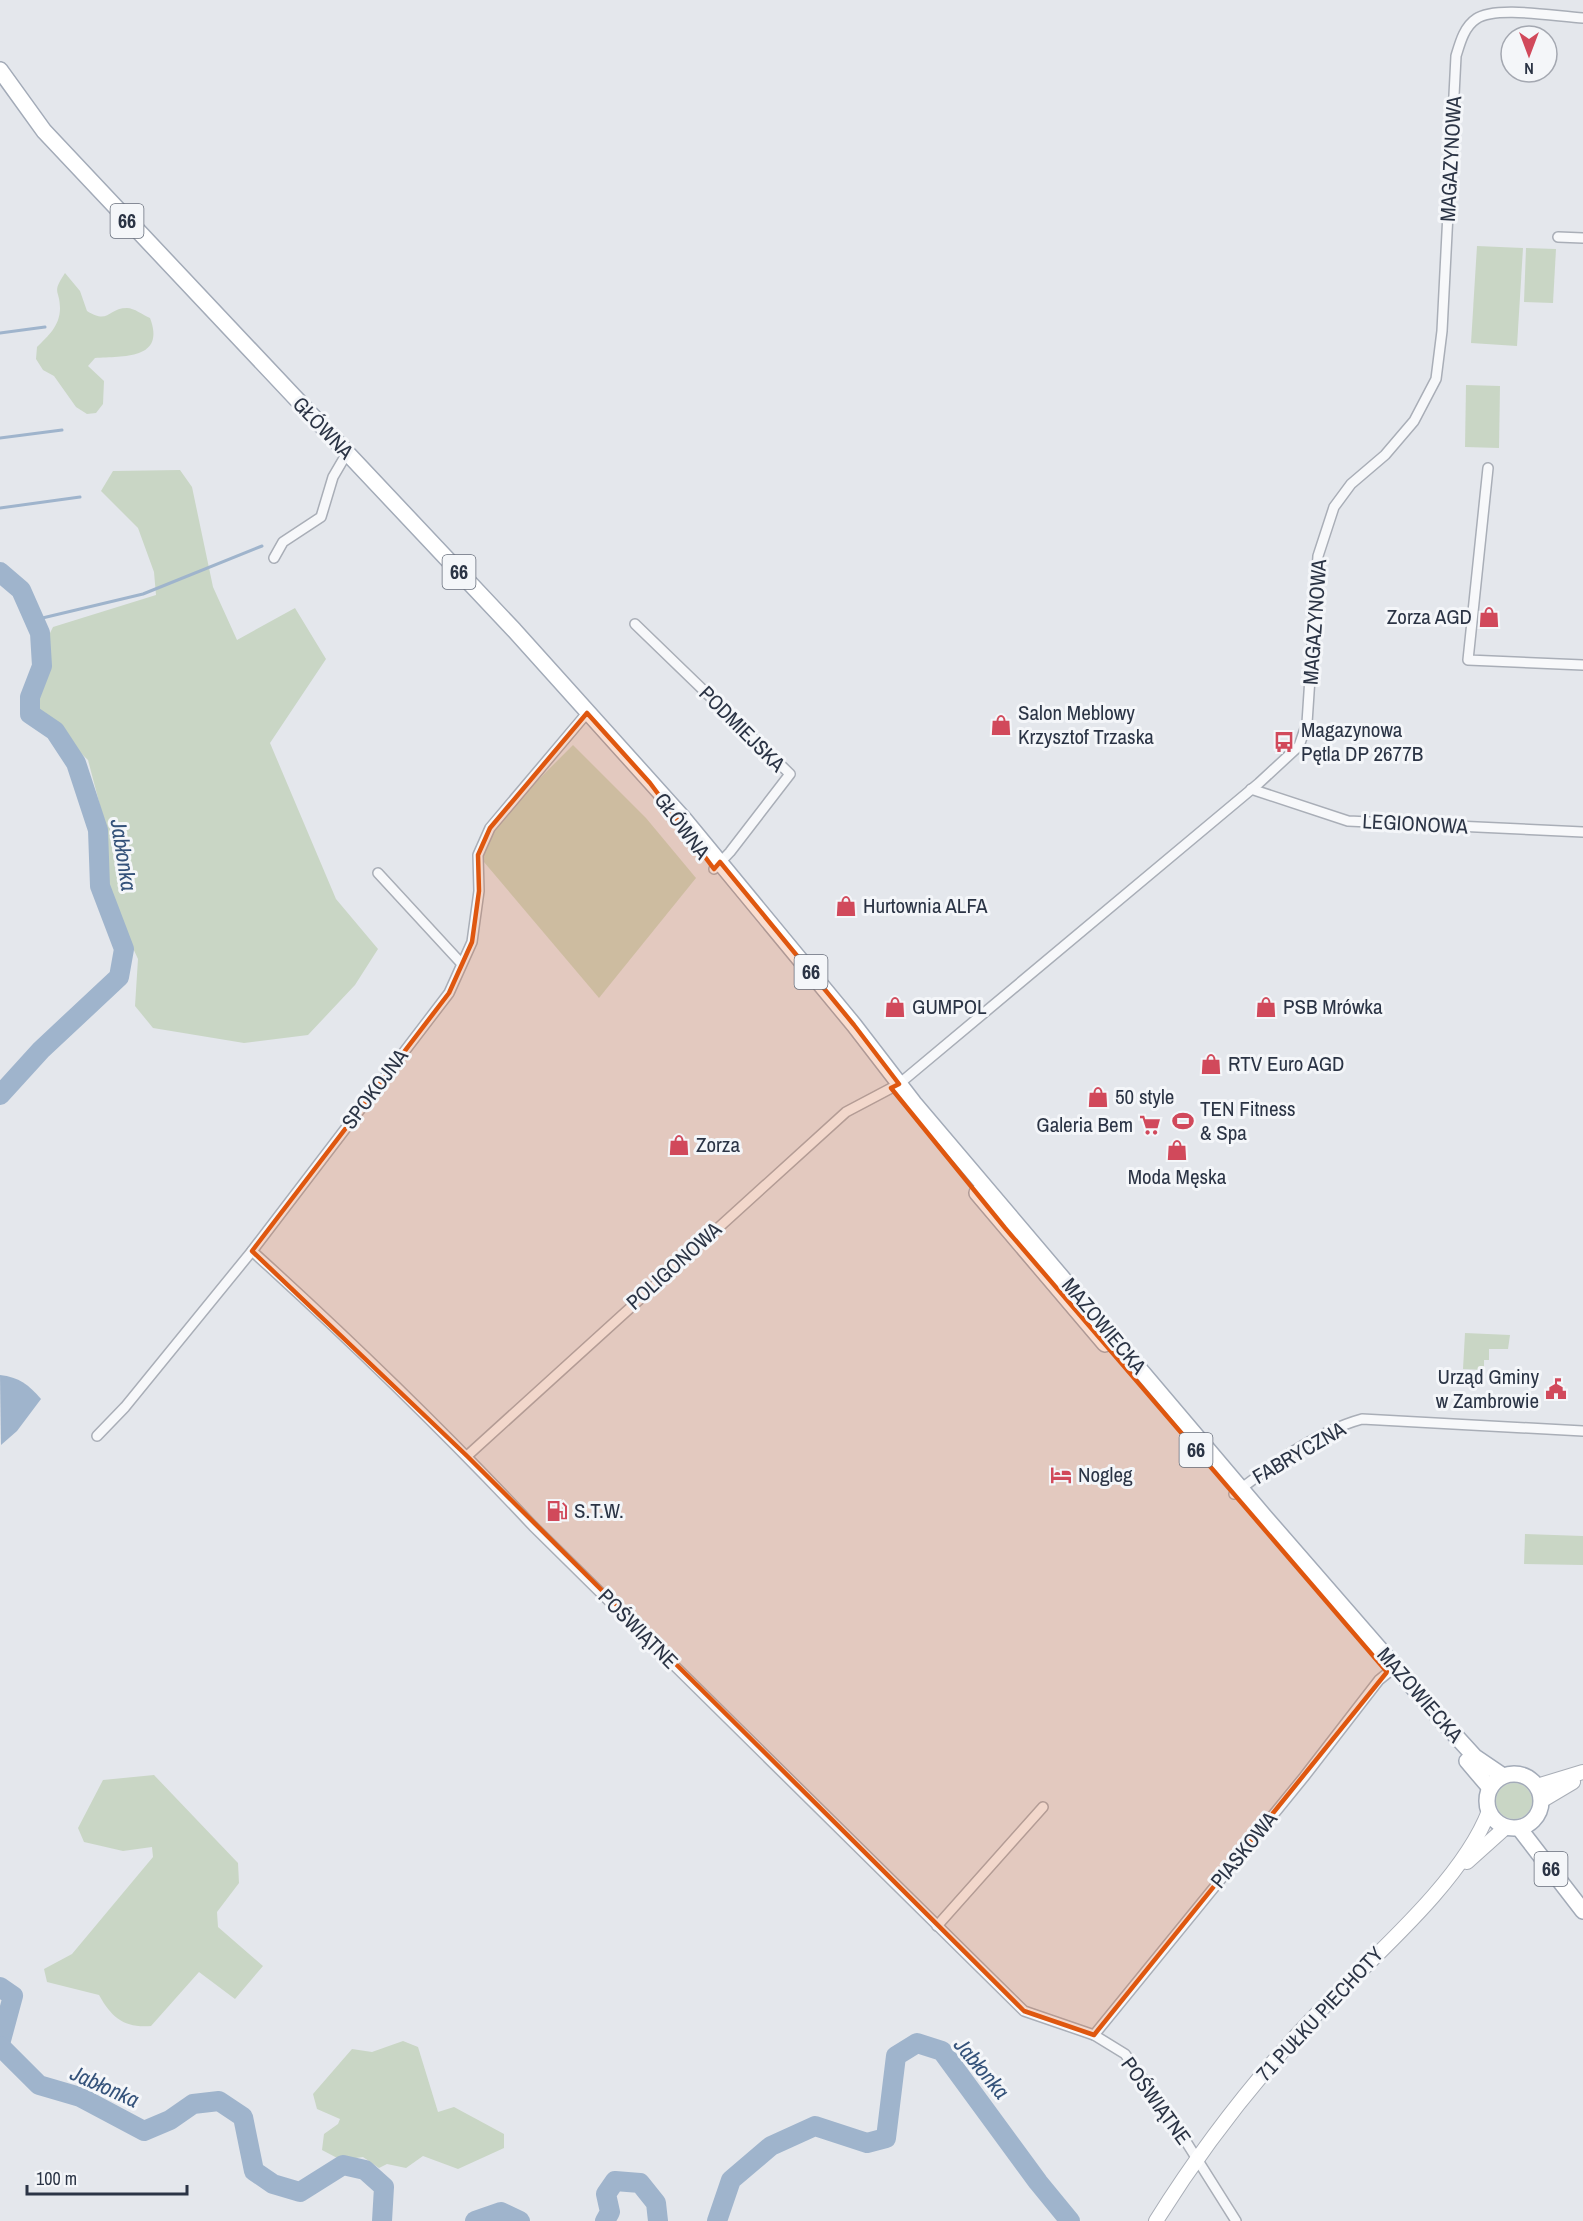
<svg xmlns="http://www.w3.org/2000/svg" width="1583" height="2221" font-family="'Archivo Narrow',sans-serif">
<rect width="100%" height="100%" fill="#e4e7ec"/>
<g fill="#c9d6c5">
<path d="M 1477,246 L 1523,248 L 1517,346 L 1471,343 Z"/>
<path d="M 1526,248 L 1556,249 L 1553,303 L 1524,302 Z"/>
<path d="M 65,273 L 80,291 L 87,311 C 109,325 108,308 127,308 C 134,308 143,315 150,318 C 166,360 123,356 95,358 L 88,366 L 104,381 L 103,404 L 96,413 L 87,414 L 76,407 L 54,376 L 43,370 L 36,359 L 37,347 C 48,336 60,326 60,308 C 60,289 51,294 65,273 Z"/>
<path d="M 1466,385 L 1500,386 L 1499,448 L 1465,447 Z"/>
<path d="M 180,470 L 192,487 L 213,587 L 237,640 L 295,608 L 326,659 L 270,743 L 336,899 L 378,949 L 355,985 L 308,1035 L 244,1043 L 153,1028 L 135,1006 L 138,959 L 107,892 L 103,817 L 88,760 L 46,720 L 37,706 L 50,667 L 45,643 L 53,627 L 156,595 L 154,572 L 138,528 L 101,491 L 113,471 Z"/>
<path d="M 573,745 L 646,818 L 696,878 L 599,998 L 478,855 L 490,828 Z"/>
<path d="M 1465,1333 L 1510,1335 L 1508,1349 L 1489,1349 L 1489,1360 L 1484,1360 L 1484,1370 L 1463,1369 Z"/>
<path d="M 1525,1534 L 1583,1536 L 1583,1565 L 1524,1564 Z"/>
<path d="M 154,1775 L 238,1863 L 239,1883 L 217,1912 L 218,1927 L 263,1966 L 235,1999 L 199,1972 L 151,2026 C 124,2028 112,2018 99,1995 L 47,1982 L 44,1969 L 72,1954 L 153,1857 L 152,1847 L 123,1851 L 84,1842 L 78,1828 L 103,1780 Z"/>
<circle cx="1514" cy="1801" r="18"/>
<path d="M 403,2041 L 418,2047 L 438,2112 L 454,2107 L 504,2134 L 504,2148 L 458,2169 L 423,2156 L 406,2168 L 387,2164 L 379,2168 L 363,2157 L 341,2160 L 322,2150 L 324,2134 L 338,2124 L 340,2119 L 317,2109 L 313,2094 L 352,2049 L 372,2052 Z"/>
</g>
<path fill="#9fb4cc" d="M 0,1375 C 19,1377 29,1385 41,1399 L 17,1431 L 1,1445 Z"/>
<g fill="none" stroke-linecap="round" stroke-linejoin="round">
<g stroke="#9fb4cc" stroke-width="3">
<path d="M 0,333 L 45,327"/>
<path d="M 0,438 L 62,430"/>
<path d="M 0,508 L 80,497"/>
<path d="M 34,620 L 143,594 L 262,546"/>
</g>
<g stroke="#9fb4cc" stroke-width="20">
<path d="M 0,572 L 21,590 L 40,633 L 42,666 L 30,697 L 30,714 L 55,731 L 76,763 L 98,830 L 100,886 L 124,949 L 119,977 L 41,1050 L 0,1095"/>
<path d="M 0,1987 L 13,1996 L 0,2044"/>
<path d="M 0,2046 L 39,2085 L 80,2097 L 144,2131 L 170,2120 L 193,2104 L 219,2101 L 243,2117 L 254,2171 L 273,2184 L 300,2192 L 343,2165 L 365,2170 L 384,2187 L 382,2221"/>
<path d="M 475,2221 L 501,2212 L 520,2221"/>
<path d="M 605,2221 L 610,2212 L 606,2194 L 615,2181 L 640,2183 L 656,2203 L 658,2221"/>
<path d="M 717,2221 L 731,2180 L 771,2146 L 815,2126 L 867,2143 L 886,2138 L 896,2056 L 917,2043 L 942,2051 L 1038,2182 L 1070,2221"/>
</g>
<defs>
<g id="street">
<path d="M 1558,237 L 1583,238"/>
<path d="M 1488,468 L 1468,660 L 1583,665"/>
<path d="M 274,558 L 283,542 L 321,517 L 333,477 L 347,453"/>
<path d="M 635,624 L 790,774 L 730,852 L 714,869"/>
<path d="M 1251,789 L 1348,821 L 1583,832"/>
<path d="M 378,873 L 461,963"/>
<path d="M 252,1251 C 349,1339 443,1430 533,1526 L 1024,2011 L 1094,2035 L 1125,2054 L 1168,2113 L 1236,2221"/>
<path d="M 97,1436 L 125,1407 L 252,1251 L 449,993 L 472,942 L 479,891 L 478,855 L 490,828 L 587,713"/>
<path d="M 467,1456 L 846,1112 L 899,1084 L 1259,783 L 1299,746 L 1307,723 L 1318,556 L 1334,507 L 1351,484 L 1385,455 L 1414,421 L 1436,379 L 1442,331 L 1456,56 C 1460,43 1464,27 1476,19 C 1496,5 1558,17 1583,18"/>
<path d="M 1234,1494 C 1272,1465 1315,1432 1362,1419 L 1583,1431"/>
<path d="M 937,1926 L 1043,1807"/>
<path d="M 1094,2035 L 1304,1777 L 1379,1680 L 1395,1667"/>
</g>
<g id="secondary">
<path d="M 1537,1786 L 1583,1772"/>
<path d="M 1541,1801 L 1573,1782"/>
<path d="M 1467,1862 L 1506,1827"/>
<path d="M 1156,2221 C 1201,2149 1251,2084 1309,2022 C 1364,1964 1461,1885 1489,1811"/>
</g>
<g id="primary">
<path d="M 0,70 L 44,131 L 514,630 L 684,819 L 854,1025 L 914,1103 L 1265,1517 L 1444,1723 L 1475,1757 L 1503,1776"/>
<path d="M 977,1193 L 1105,1344"/>
<path d="M 1467,1761 L 1490,1788"/>
<circle cx="1514" cy="1801" r="27"/>
<path d="M 1519,1828 L 1583,1911"/>
</g>
</defs>
<use href="#street" stroke="#a9aeb7" stroke-width="12"/>
<use href="#secondary" stroke="#a9aeb7" stroke-width="16"/>
<use href="#primary" stroke="#a3abb8" stroke-width="18"/>
<use href="#street" stroke="#f7f8fa" stroke-width="9"/>
<use href="#secondary" stroke="#fff" stroke-width="14"/>
<use href="#primary" stroke="#fff" stroke-width="15"/>
</g>
<path fill="#df570f" fill-opacity="0.2" stroke="#df570f" stroke-width="4.5" stroke-linejoin="round" d="M 587,713 L 650,783 L 714,869 L 720,862 L 854,1025 L 899,1084 L 891,1088 L 1005,1228 L 1387,1672 L 1094,2035 L 1024,2011 L 467,1456 L 252,1251 L 449,993 L 472,942 L 479,891 L 478,855 L 490,828 Z"/>
<defs>
<symbol id="shop-bare" viewBox="-9 -9 18 18"><path d="M-5-2.5h2.3a2.7 3.5 0 0 1 5.4 0H5L5.5 6h-11ZM-1.5-2.5h3a1.5 2.3 0 0 0-3 0Z" fill="#d1495b" stroke="#f4f6f9" stroke-width="2.5" paint-order="stroke"/></symbol>
<symbol id="bus-bare" viewBox="-9 -9 18 18"><path d="M-5-6H5V4H4V6H2V4H-2V6H-4V4H-5ZM-3.5-4V0h7V-4ZM-3.5 1.2v1.5H-2V1.2ZM2 1.2v1.5H3.5V1.2Z" fill="#d1495b" stroke="#f4f6f9" stroke-width="2.5" paint-order="stroke"/></symbol>
<symbol id="stadium-bare" viewBox="-9 -9 18 18"><path d="M0-5a6.5 5 0 1 0 0 10a6.5 5 0 1 0 0-10ZM-3.5-1.8h7v3.6h-7Z" fill="#d1495b" stroke="#f4f6f9" stroke-width="2.5" paint-order="stroke"/></symbol>
<symbol id="supermarket-bare" viewBox="-9 -9 18 18"><path d="M-6-5.5h2.5l.6 2H6L4.5 2H-2.5L-4.4-4H-6ZM-1.5 3.2a1.3 1.3 0 1 0 .1 0ZM3 3.2a1.3 1.3 0 1 0 .1 0Z" fill="#d1495b" stroke="#f4f6f9" stroke-width="2.5" paint-order="stroke"/></symbol>
<symbol id="civic-bare" viewBox="-9 -9 18 18"><path d="M-.6-6.5H3V-4.5H.6V-3L4-1V1h2V6H-6V1h2V-1L-.6-3ZM-1.2 2.5V6h2.4V2.5Z" fill="#d1495b" stroke="#f4f6f9" stroke-width="2.5" paint-order="stroke"/></symbol>
<symbol id="hotel-bare" viewBox="-9 -9 18 18"><path d="M-6-4.5h1.5V1H6V5H4.5V3h-9V5H-6ZM-4 0a1.8 1.8 0 1 1 3.6 0ZM.5 0V-2.5h3Q6-2.5 6 0Z" fill="#d1495b" stroke="#f4f6f9" stroke-width="2.5" paint-order="stroke"/></symbol>
<symbol id="fuel-bare" viewBox="-9 -9 18 18"><path d="M-5.5-6h7V0h2V4h1.3V-2.5L3-4.5l.8-.8L6-3V5H2.5V1h-1V6h-7ZM-4.2-4.7v3.2H.2V-4.7Z" fill="#d1495b" stroke="#f4f6f9" stroke-width="2.5" paint-order="stroke"/></symbol>
</defs>
<g fill-rule="evenodd">
<use href="#shop-bare" x="1474" y="602" width="30" height="30"/>
<use href="#shop-bare" x="986" y="710" width="30" height="30"/>
<use href="#bus-bare" x="1269" y="727" width="30" height="30"/>
<use href="#shop-bare" x="831" y="891" width="30" height="30"/>
<use href="#shop-bare" x="880" y="992" width="30" height="30"/>
<use href="#shop-bare" x="1251" y="992" width="30" height="30"/>
<use href="#shop-bare" x="1196" y="1049" width="30" height="30"/>
<use href="#shop-bare" x="1083" y="1082" width="30" height="30"/>
<use href="#stadium-bare" x="1168" y="1106" width="30" height="30"/>
<use href="#supermarket-bare" x="1135" y="1110" width="30" height="30"/>
<use href="#shop-bare" x="664" y="1130" width="30" height="30"/>
<use href="#shop-bare" x="1162" y="1135" width="30" height="30"/>
<use href="#civic-bare" x="1541" y="1374" width="30" height="30"/>
<use href="#hotel-bare" x="1046" y="1460" width="30" height="30"/>
<use href="#fuel-bare" x="542" y="1496" width="30" height="30"/>
</g>
<g text-anchor="middle" stroke-width="6" stroke-linejoin="round" paint-order="stroke">
<g fill="#f4f6f9" stroke="#676e7b" stroke-width="1.5">
<rect x="110.5" y="204" width="33" height="34" rx="4.5"/>
<rect x="442.5" y="555" width="33" height="34" rx="4.5"/>
<rect x="794.5" y="955" width="33" height="34" rx="4.5"/>
<rect x="1179.5" y="1433" width="33" height="34" rx="4.5"/>
<rect x="1534.5" y="1852" width="33" height="34" rx="4.5"/>
</g>
<g font-size="20" font-weight="bold" fill="#2b3445">
<text x="127" y="228">66</text>
<text x="459" y="579">66</text>
<text x="811" y="979">66</text>
<text x="1196" y="1457">66</text>
<text x="1551" y="1876">66</text>
</g>
<g font-size="21" fill="#2b3445" stroke="#f4f6f9">
<text transform="translate(1451 159) rotate(-87)" y="7">MAGAZYNOWA</text>
<text transform="translate(323 428) rotate(46)" y="7">GŁÓWNA</text>
<text transform="translate(1315 622) rotate(-86)" y="7">MAGAZYNOWA</text>
<text transform="translate(742 729) rotate(45)" y="7">PODMIEJSKA</text>
<text transform="translate(1415 824) rotate(3)" y="7">LEGIONOWA</text>
<text transform="translate(682 826) rotate(53)" y="7">GŁÓWNA</text>
<text transform="translate(375 1089) rotate(-53)" y="7">SPOKOJNA</text>
<text transform="translate(674 1266) rotate(-42)" y="7">POLIGONOWA</text>
<text transform="translate(1104 1326) rotate(50)" y="7">MAZOWIECKA</text>
<text transform="translate(1299 1453) rotate(-30)" y="7">FABRYCZNA</text>
<text transform="translate(638 1629) rotate(45)" y="7">POŚWIĄTNE</text>
<text transform="translate(1420 1695) rotate(49)" y="7">MAZOWIECKA</text>
<text transform="translate(1244 1850) rotate(-51)" y="7">PIASKOWA</text>
<text transform="translate(1320 2014) rotate(-47)" y="7">71 PUŁKU PIECHOTY</text>
<text transform="translate(1156 2101) rotate(54)" y="7">POŚWIĄTNE</text>
</g>
<g font-size="21" fill="#2b3445" stroke="#f4f6f9" text-anchor="start">
<text x="1472" y="624" text-anchor="end">Zorza AGD</text>
<text x="1018" y="720">Salon Meblowy<tspan x="1018" dy="24">Krzysztof Trzaska</tspan></text>
<text x="1301" y="737">Magazynowa<tspan x="1301" dy="24">Pętla DP 2677B</tspan></text>
<text x="863" y="913">Hurtownia ALFA</text>
<text x="912" y="1014">GUMPOL</text>
<text x="1283" y="1014">PSB Mrówka</text>
<text x="1228" y="1071">RTV Euro AGD</text>
<text x="1115" y="1104">50 style</text>
<text x="1200" y="1116">TEN Fitness<tspan x="1200" dy="24">&amp; Spa</tspan></text>
<text x="1133" y="1132" text-anchor="end">Galeria Bem</text>
<text x="696" y="1152">Zorza</text>
<text x="1177" y="1184" text-anchor="middle">Moda Męska</text>
<text x="1539" y="1384" text-anchor="end">Urząd Gminy<tspan x="1539" dy="24">w Zambrowie</tspan></text>
<text x="1078" y="1482">Nogleg</text>
<text x="574" y="1518">S.T.W.</text>
</g>
<g font-size="22" font-style="italic" fill="#34527a" stroke="#f4f6f9">
<text transform="translate(124 855) rotate(81)" y="8">Jabłonka</text>
<text transform="translate(982 2068) rotate(50)" y="8">Jabłonka</text>
<text transform="translate(105 2086) rotate(24)" y="8">Jabłonka</text>
</g>
</g>
<g transform="translate(1529 54) rotate(180)"><circle r="28" fill="#f4f6f9" stroke="#a4a8b1" stroke-width="1.5"/>
<path d="M0-4.5L10 22L0 15L-10 22Z" fill="#d1495b"/>
<text y="-9" font-size="16" font-weight="bold" text-anchor="middle" fill="#2b3445">N</text>
</g>
<path d="M27 2185v9h160v-9" fill="none" stroke="#2b3445" stroke-width="3"/>
<text x="36" y="2185" font-size="18" fill="#2b3445" stroke="#f4f6f9" stroke-width="4.5" paint-order="stroke">100 m</text>
</svg>
